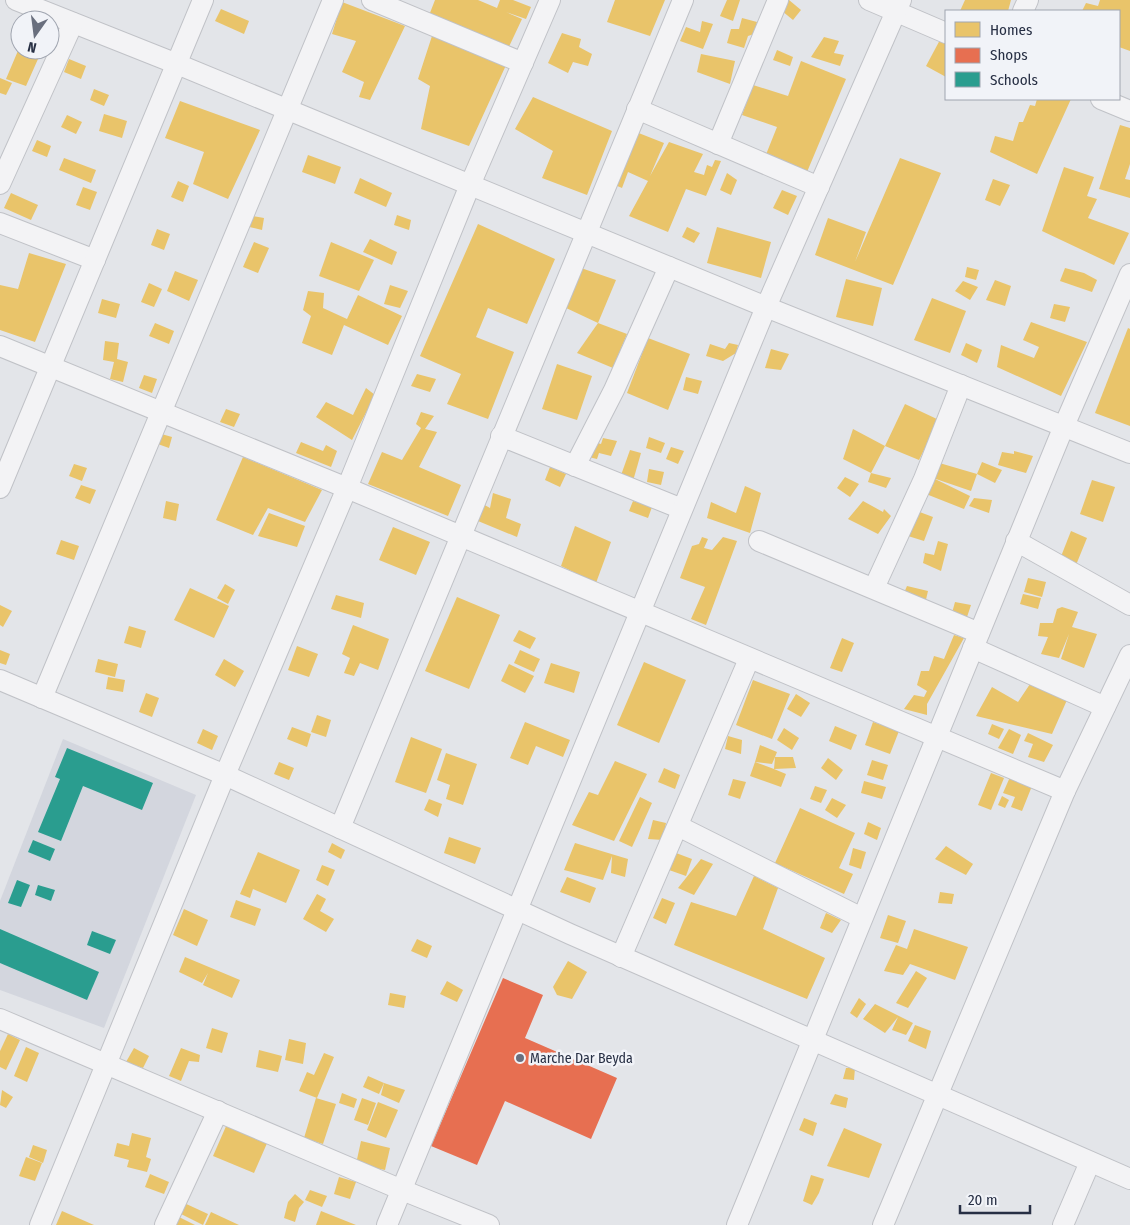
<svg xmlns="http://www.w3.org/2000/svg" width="1130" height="1225" font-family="'Fira Sans Condensed',sans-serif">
<rect width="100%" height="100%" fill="#e3e5e9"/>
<path fill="#d3d6de" d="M 63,739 L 196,795 L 104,1028 L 0,990 L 0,901 Z"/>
<g fill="#e9c46a">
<path d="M 435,0 L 478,0 L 497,8 L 500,0 L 513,0 L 531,7 L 526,19 L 506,12 L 522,19 L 507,51 L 428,18 Z"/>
<path d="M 615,0 L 665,0 L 650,36 L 607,22 Z"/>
<path d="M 727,0 L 740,0 L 733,21 L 720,16 Z"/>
<path d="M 789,0 L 801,10 L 793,20 L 782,11 Z"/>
<path d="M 965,0 L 1011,0 L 1008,11 L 960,11 Z"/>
<path d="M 1100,0 L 1130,0 L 1130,51 L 1119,47 L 1119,11 L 1082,11 L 1086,3 L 1098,6 Z"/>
<path d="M 342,2 L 405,26 L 370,100 L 359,97 L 364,82 L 342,72 L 356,41 L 332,34 Z"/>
<path d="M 221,9 L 249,21 L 244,34 L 215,21 Z"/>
<path d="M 742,18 L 757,22 L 754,34 L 748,36 L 744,48 L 727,43 L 731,29 L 739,29 Z"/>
<path d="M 702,21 L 713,24 L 703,49 L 680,41 L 686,27 L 700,32 Z"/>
<path d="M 562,33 L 581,39 L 579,47 L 592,54 L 588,66 L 573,62 L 568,73 L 548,63 Z"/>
<path d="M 432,36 L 507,63 L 469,146 L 421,129 L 430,86 L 418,79 Z"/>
<path d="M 824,37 L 839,41 L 834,53 L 844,55 L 840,66 L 811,57 Z"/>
<path d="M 941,38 L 946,41 L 946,77 L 926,66 Z"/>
<path d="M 20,46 L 20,50 L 42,50 L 26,86 L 6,79 Z"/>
<path d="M 777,50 L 793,57 L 790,66 L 773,60 Z"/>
<path d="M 701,54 L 735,61 L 730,84 L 697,72 Z"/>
<path d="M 69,59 L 86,66 L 81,79 L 64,72 Z"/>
<path d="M 801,61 L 846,79 L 807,172 L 765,157 L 777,127 L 742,115 L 753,85 L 788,96 Z"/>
<path d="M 0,78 L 12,83 L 6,95 L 0,93 Z"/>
<path d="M 94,89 L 109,95 L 104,106 L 90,100 Z"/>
<path d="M 533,97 L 612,131 L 587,195 L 542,178 L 553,151 L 515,129 Z"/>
<path d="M 1037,99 L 1071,99 L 1037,174 L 990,152 L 995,136 L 1013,141 L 1019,122 L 1023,122 L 1030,105 L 1035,106 Z"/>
<path d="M 180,101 L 260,130 L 228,199 L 193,184 L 204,152 L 165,138 Z"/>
<path d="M 104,114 L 127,121 L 122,138 L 99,131 Z"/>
<path d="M 67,115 L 82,122 L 76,134 L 61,127 Z"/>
<path d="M 1120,125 L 1130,128 L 1130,164 L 1125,179 L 1130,180 L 1130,198 L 1099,189 Z"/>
<path d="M 631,130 L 664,143 L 650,176 L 669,142 L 703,154 L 694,172 L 704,175 L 707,165 L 712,167 L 715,160 L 721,161 L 706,196 L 686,189 L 668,232 L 629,216 L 648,181 L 628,172 L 622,188 L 608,182 Z"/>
<path d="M 37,140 L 51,146 L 47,157 L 32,151 Z"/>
<path d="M 308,155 L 341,167 L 335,184 L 302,172 Z"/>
<path d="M 64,158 L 96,170 L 91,183 L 59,170 Z"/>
<path d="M 900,158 L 941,173 L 893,285 L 815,255 L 828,218 L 866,232 L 855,262 Z"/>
<path d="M 1064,167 L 1094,177 L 1087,196 L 1097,199 L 1088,218 L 1129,233 L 1114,265 L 1042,231 Z"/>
<path d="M 727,173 L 737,180 L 731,195 L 720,190 Z"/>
<path d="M 360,178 L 392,193 L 386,207 L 354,193 Z"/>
<path d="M 993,179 L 1010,185 L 1000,206 L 985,200 Z"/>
<path d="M 178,181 L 189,186 L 183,202 L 171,197 Z"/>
<path d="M 83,187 L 97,192 L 90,210 L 76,205 Z"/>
<path d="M 782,190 L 797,196 L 788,215 L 773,208 Z"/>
<path d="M 11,193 L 38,205 L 31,220 L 4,208 Z"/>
<path d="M 247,215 L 264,218 L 262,230 L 245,226 Z"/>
<path d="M 397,215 L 411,220 L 409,230 L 394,225 Z"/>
<path d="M 478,224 L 555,259 L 527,324 L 488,308 L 476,337 L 514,352 L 488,419 L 447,404 L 461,374 L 420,356 Z"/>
<path d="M 687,227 L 700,233 L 694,243 L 682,237 Z"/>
<path d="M 717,227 L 771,242 L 761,278 L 707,263 Z"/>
<path d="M 157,229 L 170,234 L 164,250 L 151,245 Z"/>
<path d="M 370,239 L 397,252 L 392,265 L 363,252 Z"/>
<path d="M 254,242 L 269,248 L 258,273 L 243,267 Z"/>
<path d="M 331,242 L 374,260 L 359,291 L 319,276 Z"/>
<path d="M 29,253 L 66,264 L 35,342 L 0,330 L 0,285 L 18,289 Z"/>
<path d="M 967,267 L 979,270 L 976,280 L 965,277 Z"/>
<path d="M 581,268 L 616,280 L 598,323 L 564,307 Z"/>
<path d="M 1065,268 L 1084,273 L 1097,280 L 1092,292 L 1060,281 Z"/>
<path d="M 175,271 L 198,280 L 189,301 L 167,291 Z"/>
<path d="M 846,279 L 882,288 L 873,326 L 836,317 Z"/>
<path d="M 995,280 L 1011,286 L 1005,306 L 986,300 Z"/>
<path d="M 963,281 L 978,287 L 970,300 L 955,291 Z"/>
<path d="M 149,283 L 162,289 L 154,307 L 141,302 Z"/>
<path d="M 390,285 L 408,291 L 400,308 L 384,304 Z"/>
<path d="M 308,291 L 324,293 L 323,308 L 347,319 L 358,295 L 402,316 L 388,345 L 344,325 L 332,355 L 302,343 L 311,316 L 303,310 Z"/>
<path d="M 932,298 L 966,311 L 950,353 L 914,340 Z"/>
<path d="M 102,299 L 120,304 L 116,318 L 98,313 Z"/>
<path d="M 1054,304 L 1070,307 L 1065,322 L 1050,318 Z"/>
<path d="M 1031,322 L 1087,342 L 1061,396 L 997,367 L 1001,345 L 1034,358 L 1039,347 L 1023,340 Z"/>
<path d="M 155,323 L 174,331 L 169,344 L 149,336 Z"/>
<path d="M 598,323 L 627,334 L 613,368 L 577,353 Z"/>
<path d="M 1128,328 L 1130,329 L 1130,426 L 1095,413 Z"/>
<path d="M 648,338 L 690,354 L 668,410 L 627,393 Z"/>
<path d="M 105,341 L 119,343 L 117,359 L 128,362 L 123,382 L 110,379 L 114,362 L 103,360 Z"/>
<path d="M 729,343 L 738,345 L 736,353 L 723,361 L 706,356 L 710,344 L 725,349 Z"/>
<path d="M 966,343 L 982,350 L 977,363 L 961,355 Z"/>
<path d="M 771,349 L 789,354 L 781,370 L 765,368 Z"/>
<path d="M 557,364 L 592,376 L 577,420 L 542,409 Z"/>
<path d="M 417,374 L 436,379 L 430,392 L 411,386 Z"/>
<path d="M 144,375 L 157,379 L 152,393 L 139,388 Z"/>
<path d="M 686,377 L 702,381 L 698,394 L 683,390 Z"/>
<path d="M 366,388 L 375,395 L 352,440 L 316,417 L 326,402 L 353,415 Z"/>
<path d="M 905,404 L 939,420 L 919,460 L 885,446 L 871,473 L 843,459 L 853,429 L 885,446 Z"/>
<path d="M 226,409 L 240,414 L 234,427 L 220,422 Z"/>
<path d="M 421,412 L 434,416 L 425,429 L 437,432 L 419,467 L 461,485 L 448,516 L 368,484 L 382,452 L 402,460 L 421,428 L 416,424 Z"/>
<path d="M 158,433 L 172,437 L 169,448 L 155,443 Z"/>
<path d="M 649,437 L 665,443 L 661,453 L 646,448 Z"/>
<path d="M 603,438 L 617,441 L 611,456 L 599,453 L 597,459 L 584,456 L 588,440 L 601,444 Z"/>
<path d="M 301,442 L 323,451 L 326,445 L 337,451 L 331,467 L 296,453 Z"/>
<path d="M 671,447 L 684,451 L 678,464 L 666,459 Z"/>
<path d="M 630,450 L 641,453 L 633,481 L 620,478 Z"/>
<path d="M 1014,451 L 1033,456 L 1026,473 L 998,465 L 1002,452 L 1014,454 Z"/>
<path d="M 243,457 L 322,490 L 305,522 L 268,508 L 253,535 L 216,520 Z"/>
<path d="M 936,462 L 977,474 L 971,491 L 933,478 L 970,496 L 964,509 L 926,494 Z"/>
<path d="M 982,462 L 1002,470 L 995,483 L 977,474 Z"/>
<path d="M 74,464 L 87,468 L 82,481 L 69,476 Z"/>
<path d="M 550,467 L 566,474 L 560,487 L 545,480 Z"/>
<path d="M 649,469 L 664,472 L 661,485 L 647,482 Z"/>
<path d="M 871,473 L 891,478 L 886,488 L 868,482 Z"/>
<path d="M 845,477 L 859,484 L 850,497 L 837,488 Z"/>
<path d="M 1092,480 L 1115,487 L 1103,522 L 1080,514 Z"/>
<path d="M 81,485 L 96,490 L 90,504 L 75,498 Z"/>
<path d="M 745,486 L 761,493 L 750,533 L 707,518 L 711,502 L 736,513 Z"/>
<path d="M 493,493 L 511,499 L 506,518 L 521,524 L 517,537 L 478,521 L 481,503 L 490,508 Z"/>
<path d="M 974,498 L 992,500 L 989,513 L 969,506 Z"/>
<path d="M 166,501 L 179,504 L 176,521 L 163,518 Z"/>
<path d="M 633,501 L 652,507 L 648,518 L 629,511 Z"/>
<path d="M 863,501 L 883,512 L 884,509 L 891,516 L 878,534 L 848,519 Z"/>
<path d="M 917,511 L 933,517 L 924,541 L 908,536 Z"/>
<path d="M 269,513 L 305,526 L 297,547 L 258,536 Z"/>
<path d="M 575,526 L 611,542 L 596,583 L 561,566 Z"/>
<path d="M 393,527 L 430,542 L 416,575 L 379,560 Z"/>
<path d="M 1071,531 L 1087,538 L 1076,565 L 1060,559 Z"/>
<path d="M 702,537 L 708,539 L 704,548 L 712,550 L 723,537 L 737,541 L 706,625 L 691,619 L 705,587 L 680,578 L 692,546 L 699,544 Z"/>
<path d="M 61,540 L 79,546 L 74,560 L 56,554 Z"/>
<path d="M 938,541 L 948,544 L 941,571 L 923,563 L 925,553 L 934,555 Z"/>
<path d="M 1028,578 L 1046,582 L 1042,597 L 1024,592 Z"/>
<path d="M 225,584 L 235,590 L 228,604 L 217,598 Z"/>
<path d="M 907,586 L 928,591 L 924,608 L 903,595 Z"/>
<path d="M 190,588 L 229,606 L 214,638 L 174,620 Z"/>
<path d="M 1023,594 L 1041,598 L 1038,609 L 1020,604 Z"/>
<path d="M 336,595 L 364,603 L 361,618 L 331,609 Z"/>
<path d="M 457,597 L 500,615 L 469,689 L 425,671 Z"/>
<path d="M 955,602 L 971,605 L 967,617 L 952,613 Z"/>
<path d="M 0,605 L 12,611 L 3,627 L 0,625 Z"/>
<path d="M 1062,607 L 1078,612 L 1072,627 L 1097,634 L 1084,668 L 1061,659 L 1069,634 L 1059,658 L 1041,654 L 1048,637 L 1038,636 L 1040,623 L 1053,623 L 1057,609 Z"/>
<path d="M 353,625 L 389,639 L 378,670 L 360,663 L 354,676 L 344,673 L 350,658 L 342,654 Z"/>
<path d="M 129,626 L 146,631 L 141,648 L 124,643 Z"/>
<path d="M 519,630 L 536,638 L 530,649 L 513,641 Z"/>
<path d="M 954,635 L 964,638 L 927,704 L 927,715 L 904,709 L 914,695 L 924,697 L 927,691 L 917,685 L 921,671 L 929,671 L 934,656 L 944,659 Z"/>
<path d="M 842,638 L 854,643 L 842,672 L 830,668 Z"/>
<path d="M 297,646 L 318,654 L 309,677 L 288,670 Z"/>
<path d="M 0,650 L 10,654 L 6,665 L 0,663 Z"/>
<path d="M 520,650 L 540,659 L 534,672 L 514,663 Z"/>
<path d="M 98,659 L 118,664 L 115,677 L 95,672 Z"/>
<path d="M 224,659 L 244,671 L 235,687 L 215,675 Z"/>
<path d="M 644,662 L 686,680 L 659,743 L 617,725 Z"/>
<path d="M 551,663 L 580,672 L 574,693 L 544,683 Z"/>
<path d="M 509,664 L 534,676 L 525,693 L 501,681 Z"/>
<path d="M 108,677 L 125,680 L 123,692 L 106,689 Z"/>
<path d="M 753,680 L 790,694 L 772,739 L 736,725 Z"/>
<path d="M 1032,681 L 1067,700 L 1052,734 L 976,716 L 992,687 L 1018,702 Z"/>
<path d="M 146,693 L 159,698 L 152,717 L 139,712 Z"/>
<path d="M 796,694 L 810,703 L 801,717 L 787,709 Z"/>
<path d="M 317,715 L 331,720 L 326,737 L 311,732 Z"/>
<path d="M 525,722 L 570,740 L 563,757 L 536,746 L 528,765 L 510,758 Z"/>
<path d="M 873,722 L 899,731 L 890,754 L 865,745 Z"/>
<path d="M 992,724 L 1004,729 L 999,739 L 988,734 Z"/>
<path d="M 835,726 L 857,735 L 851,750 L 829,741 Z"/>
<path d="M 292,727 L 311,734 L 307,747 L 287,739 Z"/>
<path d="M 784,728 L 799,738 L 792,750 L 777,740 Z"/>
<path d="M 203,729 L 218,736 L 212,750 L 197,743 Z"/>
<path d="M 1009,729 L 1021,735 L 1013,754 L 998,748 Z"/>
<path d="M 1028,733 L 1053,745 L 1044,762 L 1028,757 L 1033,744 L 1024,741 Z"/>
<path d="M 728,736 L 742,740 L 741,754 L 725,749 Z"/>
<path d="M 411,737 L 442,749 L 426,793 L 395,782 Z"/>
<path d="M 760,745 L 777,752 L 775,757 L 793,757 L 796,768 L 774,769 L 786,774 L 781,787 L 750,776 L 755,762 L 774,769 L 775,757 L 772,764 L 755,762 Z"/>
<path d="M 446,753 L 477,764 L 463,805 L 446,799 L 450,785 L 437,780 Z"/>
<path d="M 828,758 L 843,770 L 836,780 L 821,768 Z"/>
<path d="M 872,760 L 888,765 L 883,780 L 867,775 Z"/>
<path d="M 615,761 L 647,774 L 614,841 L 572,825 L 589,792 L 598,795 Z"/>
<path d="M 279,762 L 294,768 L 289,780 L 274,774 Z"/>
<path d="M 664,768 L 680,775 L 675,789 L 658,782 Z"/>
<path d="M 991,773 L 1004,778 L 991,810 L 978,805 Z"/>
<path d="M 1010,777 L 1032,786 L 1022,811 L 1011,807 L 1015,797 L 1003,793 Z"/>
<path d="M 733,779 L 746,782 L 740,799 L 728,795 Z"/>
<path d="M 864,781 L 886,787 L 882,799 L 861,793 Z"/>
<path d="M 815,786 L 827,790 L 821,803 L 810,799 Z"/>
<path d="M 1002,796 L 1009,800 L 1005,808 L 998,805 Z"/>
<path d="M 640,797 L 652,803 L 632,847 L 619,841 Z"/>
<path d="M 832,798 L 846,805 L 837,818 L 825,810 Z"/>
<path d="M 429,799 L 442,804 L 438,817 L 424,810 Z"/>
<path d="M 800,808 L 855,833 L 839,868 L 853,874 L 844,894 L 775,863 Z"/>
<path d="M 653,820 L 666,823 L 663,840 L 648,839 Z"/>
<path d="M 868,822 L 881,828 L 877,840 L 864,834 Z"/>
<path d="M 449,837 L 481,848 L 475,864 L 444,853 Z"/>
<path d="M 332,843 L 345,850 L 341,859 L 328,852 Z"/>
<path d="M 575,843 L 628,859 L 625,877 L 611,873 L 612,856 L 603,880 L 564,870 Z"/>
<path d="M 946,846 L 973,864 L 966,875 L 935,859 Z"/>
<path d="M 853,848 L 866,852 L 861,869 L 849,865 Z"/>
<path d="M 258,852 L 300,870 L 286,903 L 253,889 L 250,898 L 240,894 Z"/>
<path d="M 676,853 L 692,859 L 686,876 L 669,870 Z"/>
<path d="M 701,859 L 713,864 L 694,895 L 678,888 Z"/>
<path d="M 322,865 L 335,870 L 328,886 L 316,880 Z"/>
<path d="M 754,876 L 778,888 L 763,929 L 825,958 L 807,999 L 674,945 L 691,902 L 736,916 Z"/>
<path d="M 567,877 L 596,888 L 590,903 L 560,892 Z"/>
<path d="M 940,892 L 954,894 L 952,904 L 938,903 Z"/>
<path d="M 317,894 L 326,899 L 320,911 L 334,919 L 326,932 L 303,919 Z"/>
<path d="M 662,898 L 675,903 L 666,924 L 653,918 Z"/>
<path d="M 236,900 L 261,909 L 255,926 L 230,917 Z"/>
<path d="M 184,909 L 208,920 L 197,946 L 173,935 Z"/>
<path d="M 826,913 L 841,920 L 832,933 L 820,928 Z"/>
<path d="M 888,915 L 906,921 L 898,943 L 880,938 Z"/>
<path d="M 914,929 L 968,947 L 955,980 L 910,964 L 903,975 L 884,971 L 896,945 L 907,949 Z"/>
<path d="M 417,939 L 432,946 L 427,958 L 411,951 Z"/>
<path d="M 185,957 L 240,980 L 232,998 L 203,985 L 208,973 L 202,983 L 179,972 Z"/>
<path d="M 568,961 L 587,972 L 572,999 L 557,995 L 553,987 Z"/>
<path d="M 916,971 L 927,978 L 908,1008 L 896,1003 Z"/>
<path d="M 447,981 L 463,990 L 457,1002 L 440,994 Z"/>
<path d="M 390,993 L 406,996 L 404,1008 L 388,1005 Z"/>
<path d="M 859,998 L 866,1004 L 857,1018 L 850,1013 Z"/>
<path d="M 875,1004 L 913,1023 L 906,1035 L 892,1030 L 898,1017 L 885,1033 L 863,1019 Z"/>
<path d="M 915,1025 L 931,1031 L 926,1049 L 908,1041 Z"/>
<path d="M 212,1028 L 228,1033 L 222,1053 L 206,1048 Z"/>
<path d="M 8,1034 L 20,1040 L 6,1070 L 0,1067 L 0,1051 Z"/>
<path d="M 289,1039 L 306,1043 L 303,1064 L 285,1060 Z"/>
<path d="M 26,1047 L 39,1053 L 27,1082 L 14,1076 Z"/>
<path d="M 134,1048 L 149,1056 L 143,1068 L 126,1062 Z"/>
<path d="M 181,1048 L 200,1055 L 199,1062 L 189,1061 L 181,1081 L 169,1076 Z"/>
<path d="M 259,1050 L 282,1056 L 278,1072 L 256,1067 Z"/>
<path d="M 324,1053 L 334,1057 L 317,1098 L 299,1091 L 307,1072 L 314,1075 Z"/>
<path d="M 846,1068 L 855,1068 L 854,1080 L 843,1079 Z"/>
<path d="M 368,1076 L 384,1083 L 379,1094 L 363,1087 Z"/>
<path d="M 384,1083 L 405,1090 L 399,1103 L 381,1095 Z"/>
<path d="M 2,1090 L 13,1097 L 6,1108 L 0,1105 Z"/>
<path d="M 342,1093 L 357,1099 L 354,1108 L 339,1103 Z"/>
<path d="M 835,1094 L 848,1098 L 846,1108 L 830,1104 Z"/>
<path d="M 316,1098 L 336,1104 L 323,1144 L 304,1138 Z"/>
<path d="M 362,1098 L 376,1103 L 368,1125 L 354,1120 Z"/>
<path d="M 378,1102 L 398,1110 L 386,1138 L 367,1130 Z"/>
<path d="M 804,1118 L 817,1123 L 813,1136 L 799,1130 Z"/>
<path d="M 227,1124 L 268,1141 L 254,1173 L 213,1156 Z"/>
<path d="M 844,1128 L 882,1144 L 869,1178 L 827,1166 Z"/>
<path d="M 132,1133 L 151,1138 L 146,1157 L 151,1159 L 147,1172 L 127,1167 L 129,1160 L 114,1156 L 117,1143 L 129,1146 Z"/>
<path d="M 361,1141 L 390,1148 L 385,1170 L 356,1164 Z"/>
<path d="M 33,1145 L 47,1150 L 43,1163 L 29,1157 Z"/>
<path d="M 26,1157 L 42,1163 L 35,1181 L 19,1176 Z"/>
<path d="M 150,1174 L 169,1182 L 164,1194 L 145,1187 Z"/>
<path d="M 811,1175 L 824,1179 L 819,1193 L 812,1205 L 803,1201 Z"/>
<path d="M 339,1177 L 356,1182 L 350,1199 L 334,1194 Z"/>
<path d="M 310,1190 L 327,1196 L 322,1207 L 305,1200 Z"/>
<path d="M 295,1194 L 304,1202 L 299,1208 L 295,1222 L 284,1218 L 288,1202 Z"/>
<path d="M 182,1202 L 208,1214 L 203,1225 L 177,1212 Z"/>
<path d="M 62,1211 L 94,1225 L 56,1225 Z"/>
<path d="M 321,1211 L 356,1225 L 316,1225 Z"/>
<path d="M 211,1212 L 239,1225 L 205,1225 Z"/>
<path d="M 175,1215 L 195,1225 L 170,1225 Z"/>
</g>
<path fill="#e76f51" d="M 503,978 L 543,995 L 525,1038 L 617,1078 L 591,1139 L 505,1101 L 477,1165 L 431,1146 Z"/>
<g fill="#2a9d8f">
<path d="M 67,748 L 153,783 L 142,810 L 83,786 L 61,841 L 38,832 L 60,779 L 55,777 Z"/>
<path d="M 33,840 L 55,849 L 50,861 L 28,852 Z"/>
<path d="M 17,880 L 30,885 L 21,907 L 8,903 Z"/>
<path d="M 38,885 L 55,890 L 51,901 L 35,895 Z"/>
<path d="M 0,929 L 99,972 L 87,1000 L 0,963 Z"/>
<path d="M 92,931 L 116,940 L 110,954 L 87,945 Z"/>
</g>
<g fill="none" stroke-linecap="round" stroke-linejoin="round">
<defs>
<g id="minor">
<path d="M 16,0 L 177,64 L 766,307 L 1130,453"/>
<path d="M 372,0 L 523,63"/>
<path d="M 869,0 L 946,33"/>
<path d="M 1023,11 L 1028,0"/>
<path d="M 1101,99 L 1130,111"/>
<path d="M 637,109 L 819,187"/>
<path d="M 718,144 L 778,0"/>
<path d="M 0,184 L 73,23"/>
<path d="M 0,223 L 95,260"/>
<path d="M 0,346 L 347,488 L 1065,791"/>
<path d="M 501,436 L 682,509"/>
<path d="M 575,466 L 614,390 L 669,267"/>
<path d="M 0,488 L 203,0"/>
<path d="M 759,541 L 979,633"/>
<path d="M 1016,541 L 1130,605"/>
<path d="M 874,588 L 924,479 L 961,385"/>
<path d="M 973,648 L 1105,707"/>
<path d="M 0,680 L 225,775 L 570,934 L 1130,1179"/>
<path d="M 42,698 L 333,0"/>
<path d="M 678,826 L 862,918"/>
<path d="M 340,828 L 683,0"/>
<path d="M 621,957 L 749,659"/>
<path d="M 0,1019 L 402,1190 L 489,1225"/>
<path d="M 40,1225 L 225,775 L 347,488 L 470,185 L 550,0"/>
<path d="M 165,1225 L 218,1111"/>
<path d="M 387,1225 L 766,307 L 901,0"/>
<path d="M 737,1225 L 1064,426 L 1130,274"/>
<path d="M 883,1225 L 1065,791 L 1130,655"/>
<path d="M 1063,1225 L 1090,1162"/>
</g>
</defs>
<use href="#minor" stroke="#c0c2c7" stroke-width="22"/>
<use href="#minor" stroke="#f3f3f5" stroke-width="20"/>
</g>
<circle fill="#696f7e" stroke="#f1f3f8" stroke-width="2" cx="520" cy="1058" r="5"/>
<g text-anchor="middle" stroke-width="5" stroke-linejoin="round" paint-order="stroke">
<g font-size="14" fill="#272f44" stroke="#f1f3f8" text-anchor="start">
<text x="530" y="1063">Marche Dar Beyda</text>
</g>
</g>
<rect x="945" y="10" width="175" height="90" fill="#f1f3f8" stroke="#a0a5b0"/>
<rect x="955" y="22" width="25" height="15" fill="#e9c46a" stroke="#a0a5b0"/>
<text x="990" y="35" font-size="15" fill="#272f44">Homes</text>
<rect x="955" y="48" width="25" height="15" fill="#e76f51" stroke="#a0a5b0"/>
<text x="990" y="60" font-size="15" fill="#272f44">Shops</text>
<rect x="955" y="72" width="25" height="15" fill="#2a9d8f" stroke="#a0a5b0"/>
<text x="990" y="85" font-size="15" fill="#272f44">Schools</text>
<g transform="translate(35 35) rotate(194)"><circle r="24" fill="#f1f3f8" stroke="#a0a5b0"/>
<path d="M0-4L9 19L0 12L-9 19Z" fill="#696f7e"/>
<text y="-8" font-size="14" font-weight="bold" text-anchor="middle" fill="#272f44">N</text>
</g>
<path d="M960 1205v8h70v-8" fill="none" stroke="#272f44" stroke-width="2.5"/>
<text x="968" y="1205" font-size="15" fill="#272f44" stroke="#f1f3f8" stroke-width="4" paint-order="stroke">20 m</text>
</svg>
